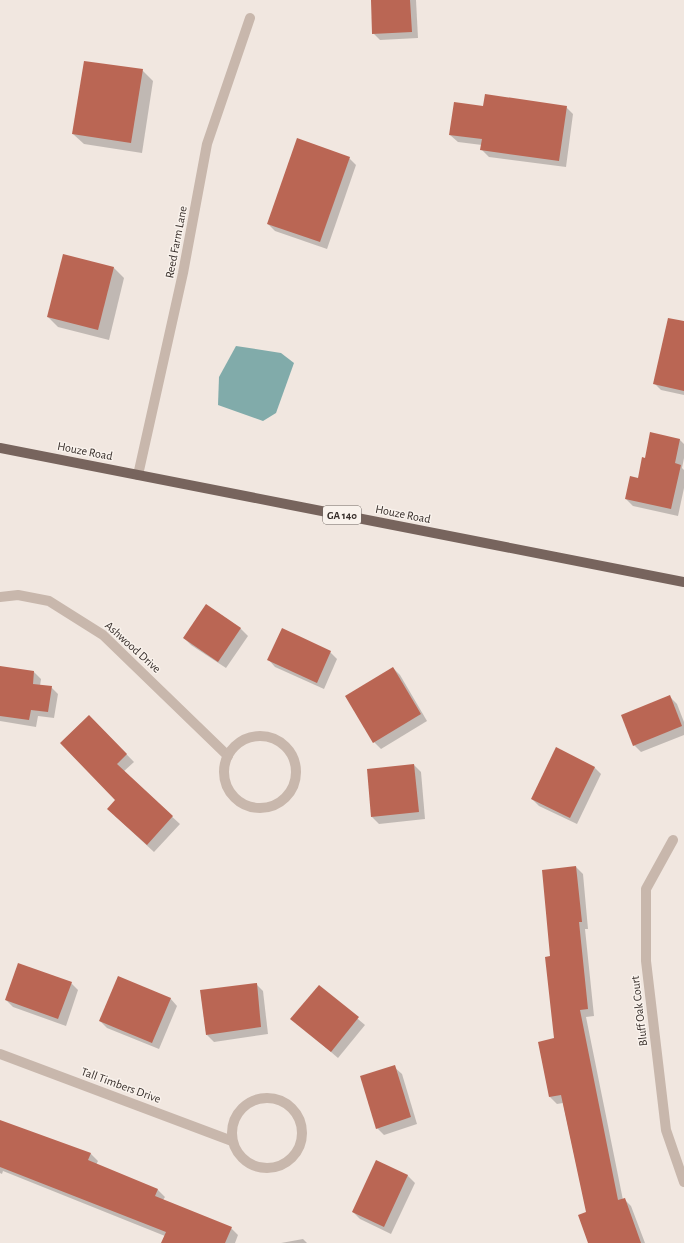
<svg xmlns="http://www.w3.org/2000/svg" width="684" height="1243" font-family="'Alegreya Sans',sans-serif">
<rect width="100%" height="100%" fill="#f1e7e0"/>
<path fill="#81abaa" d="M 236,346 L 281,353 L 294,363 L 276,413 L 263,421 L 218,405 L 219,377 Z"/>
<g fill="#0003">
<path d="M 372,0 L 416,0 L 418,38 L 380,40 L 373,33 Z"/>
<path d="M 142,70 L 153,81 L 142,153 L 84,144 L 73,134 Z"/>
<path d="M 484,107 L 566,107 L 573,114 L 566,167 L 489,157 L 482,150 L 482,145 L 458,142 L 450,135 Z"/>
<path d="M 349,158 L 356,165 L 327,249 L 275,231 L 268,224 Z"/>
<path d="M 64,256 L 114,268 L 124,278 L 109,340 L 58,327 L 48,317 Z"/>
<path d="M 684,322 L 684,395 L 661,390 L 654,383 Z"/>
<path d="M 679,439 L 684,444 L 684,458 L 682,468 L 684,470 L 684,488 L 678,516 L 633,506 L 626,499 L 638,479 L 646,459 Z"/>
<path d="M 206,605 L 241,629 L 248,636 L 226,668 L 191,645 L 184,638 Z"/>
<path d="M 330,652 L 337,659 L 324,689 L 275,667 L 268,659 Z"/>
<path d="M 0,667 L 34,672 L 41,679 L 40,686 L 51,687 L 58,694 L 54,718 L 38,716 L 36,727 L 0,721 Z"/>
<path d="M 393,668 L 400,675 L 427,721 L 381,749 L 374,742 Z"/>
<path d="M 670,697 L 677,704 L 684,722 L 684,735 L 641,752 L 634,745 Z"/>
<path d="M 89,716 L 134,762 L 123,772 L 180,824 L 154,852 L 115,816 L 117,800 Z"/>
<path d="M 414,765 L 421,772 L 425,819 L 379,824 L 372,817 Z"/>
<path d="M 594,767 L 601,774 L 577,824 L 539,806 L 532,799 Z"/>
<path d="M 576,867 L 583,874 L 588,929 L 585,929 L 594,1016 L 586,1017 L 623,1200 L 624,1199 L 631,1206 L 645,1243 L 589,1243 L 587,1213 L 563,1103 L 557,1104 L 550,1097 L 539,1043 L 555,1039 L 551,957 Z"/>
<path d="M 71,983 L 78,990 L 66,1026 L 13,1007 L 6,1000 Z"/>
<path d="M 256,984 L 263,991 L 268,1034 L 214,1042 L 207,1035 Z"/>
<path d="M 319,986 L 365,1025 L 338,1058 L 292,1019 Z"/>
<path d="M 170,998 L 177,1006 L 159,1049 L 107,1028 L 100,1021 Z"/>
<path d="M 394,1067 L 402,1074 L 417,1124 L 384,1135 L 377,1128 Z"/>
<path d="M 0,1121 L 91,1154 L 98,1161 L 96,1165 L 158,1190 L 165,1197 L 163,1200 L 231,1228 L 238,1235 L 235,1243 L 163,1243 L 165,1236 L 3,1171 L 2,1174 L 0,1173 Z"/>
<path d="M 377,1162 L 408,1176 L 415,1183 L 391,1234 L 360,1219 L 353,1212 Z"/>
<path d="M 303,1239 L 307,1243 L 281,1243 Z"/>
</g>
<g fill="#ba6654">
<path d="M 371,0 L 410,0 L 412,32 L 372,34 Z"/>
<path d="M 84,61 L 143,69 L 131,143 L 72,134 Z"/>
<path d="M 485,94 L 567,106 L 559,161 L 480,150 L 482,139 L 449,135 L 454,102 L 483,106 Z"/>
<path d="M 297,138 L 350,157 L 320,242 L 267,224 Z"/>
<path d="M 63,254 L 114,267 L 98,330 L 47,317 Z"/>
<path d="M 668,318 L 684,321 L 684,391 L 653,384 Z"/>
<path d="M 650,432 L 680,439 L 675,463 L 681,465 L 671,509 L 625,499 L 630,476 L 638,478 L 642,457 L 645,458 Z"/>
<path d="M 206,604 L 241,628 L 218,662 L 183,638 Z"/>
<path d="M 282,628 L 331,651 L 317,683 L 267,660 Z"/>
<path d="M 0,666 L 34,671 L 33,684 L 52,686 L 48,712 L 31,710 L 29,720 L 0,716 Z"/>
<path d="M 393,667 L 421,714 L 373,743 L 345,696 Z"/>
<path d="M 670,695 L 682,726 L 633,746 L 621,715 Z"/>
<path d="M 89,715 L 127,754 L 117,764 L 173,816 L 147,845 L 107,809 L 115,800 L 60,743 Z"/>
<path d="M 556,747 L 595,767 L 570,818 L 531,799 Z"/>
<path d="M 414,764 L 419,812 L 371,817 L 367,769 Z"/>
<path d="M 576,866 L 582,922 L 579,922 L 588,1009 L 580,1010 L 618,1200 L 625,1198 L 641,1243 L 588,1243 L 578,1215 L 586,1212 L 561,1095 L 549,1097 L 538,1042 L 554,1038 L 545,957 L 550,956 L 542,870 Z"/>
<path d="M 18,963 L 72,982 L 58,1019 L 5,1000 Z"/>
<path d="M 118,976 L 171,998 L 152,1043 L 99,1021 Z"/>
<path d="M 257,983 L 261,1027 L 206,1035 L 200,990 Z"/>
<path d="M 319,985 L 359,1017 L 331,1052 L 290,1019 Z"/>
<path d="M 395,1065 L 411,1117 L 376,1129 L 360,1076 Z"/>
<path d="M 0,1120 L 91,1153 L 88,1160 L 158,1189 L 155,1196 L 232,1227 L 225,1243 L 161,1243 L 166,1232 L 0,1167 Z"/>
<path d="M 376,1160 L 408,1175 L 384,1227 L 352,1212 Z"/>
</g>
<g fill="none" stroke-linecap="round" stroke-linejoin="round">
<g stroke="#c8b7ac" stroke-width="10">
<path d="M 138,475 L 183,273 L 207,144 L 250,18"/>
<path d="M 0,597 L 18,595 L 49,601 L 103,635 L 228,756"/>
<circle cx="260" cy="772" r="36"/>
<path d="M 673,840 L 646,889 L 646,961 L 666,1130 L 684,1182"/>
<path d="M 0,1054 L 232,1141"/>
<circle cx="267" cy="1133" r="35"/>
</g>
<path stroke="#77645d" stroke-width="10" d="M 0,448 L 684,582"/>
</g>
<g text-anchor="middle" stroke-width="3" stroke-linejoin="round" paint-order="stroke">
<rect fill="#f9f2ec" stroke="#716964" stroke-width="1" x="323" y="506" width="38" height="18" rx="3"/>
<g font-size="11" font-weight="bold" fill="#372e2a">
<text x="342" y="519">GA 140</text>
</g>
<g font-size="12" fill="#372e2a" stroke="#f9f2ec">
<text transform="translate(176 242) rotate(-79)" y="4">Reed Farm Lane</text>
<text transform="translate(85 451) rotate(11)" y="4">Houze Road</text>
<text transform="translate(403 514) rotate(11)" y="4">Houze Road</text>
<text transform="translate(133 647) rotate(42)" y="4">Ashwood Drive</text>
<text transform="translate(639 1011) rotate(-97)" y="4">Bluff Oak Court</text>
<text transform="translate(121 1085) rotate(20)" y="4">Tall Timbers Drive</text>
</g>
</g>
</svg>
